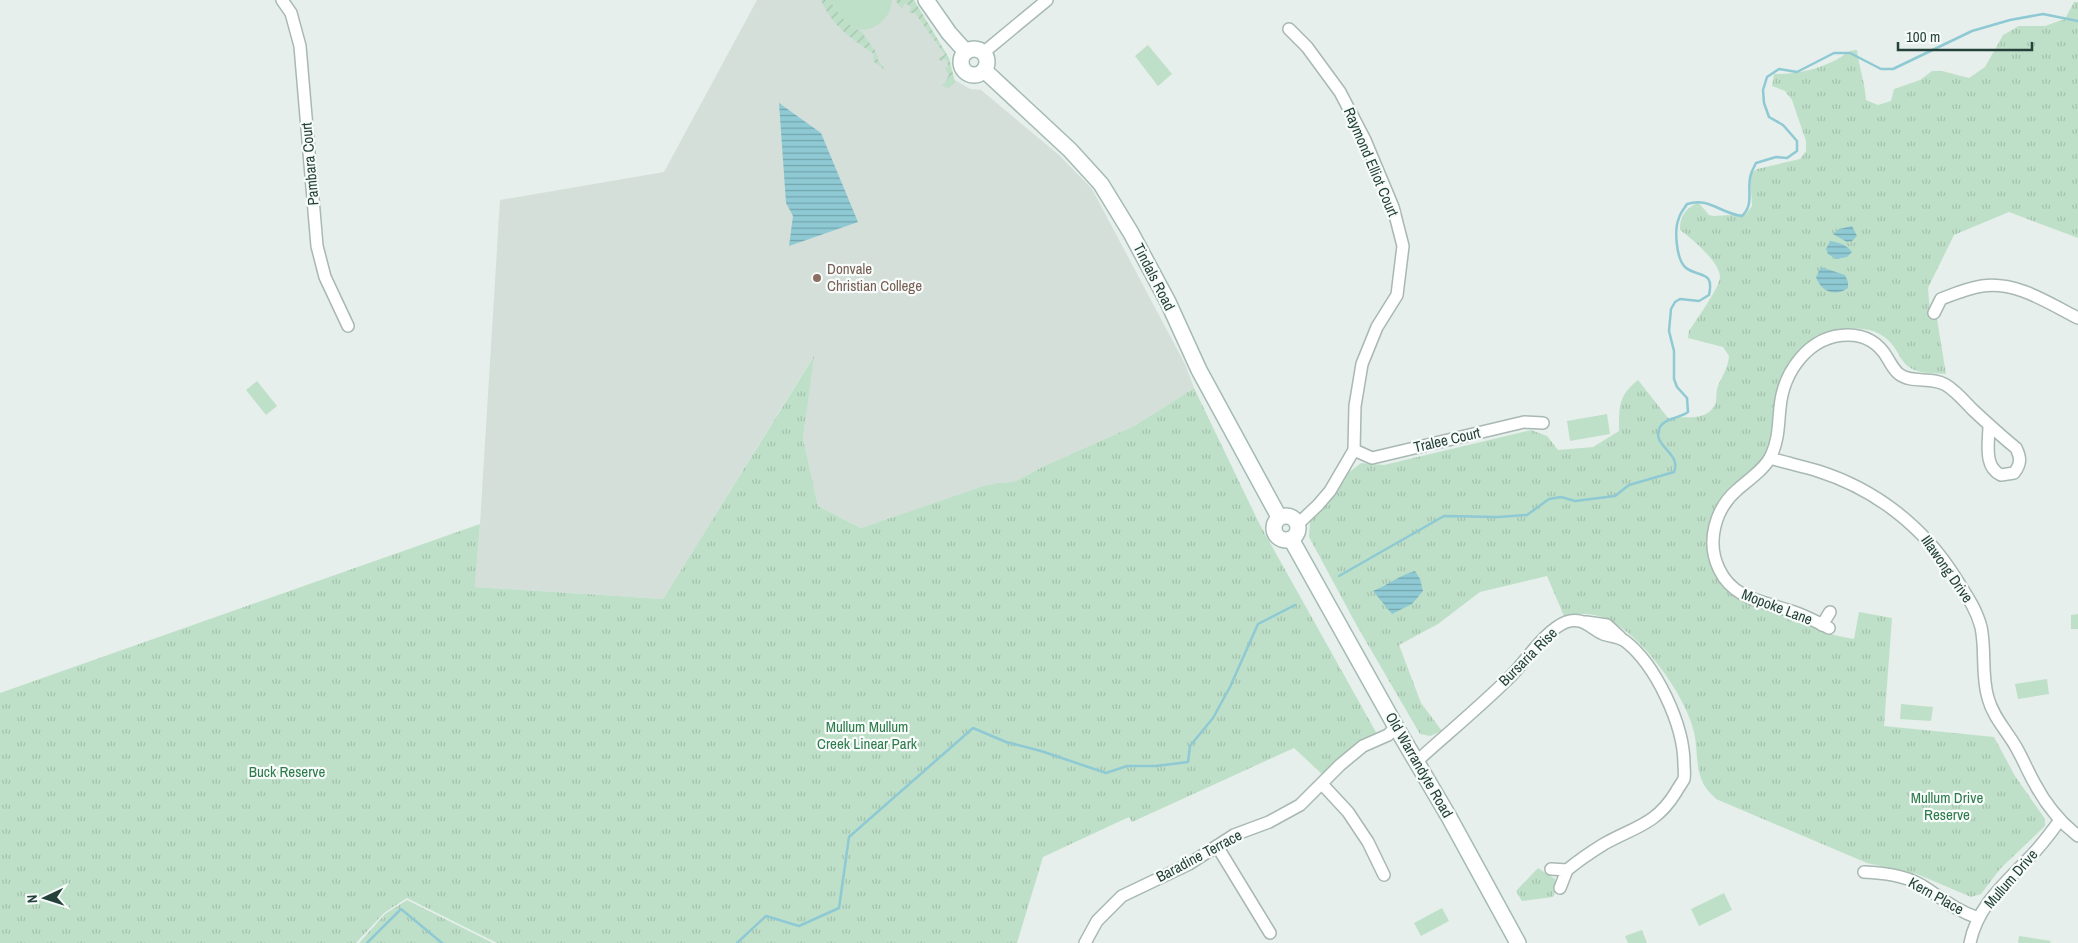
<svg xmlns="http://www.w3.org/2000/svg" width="2078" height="943" font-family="'Archivo Narrow',sans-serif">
<defs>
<pattern id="grass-tufts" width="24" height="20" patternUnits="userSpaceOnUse" patternTransform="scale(1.25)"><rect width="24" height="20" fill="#bfe0c8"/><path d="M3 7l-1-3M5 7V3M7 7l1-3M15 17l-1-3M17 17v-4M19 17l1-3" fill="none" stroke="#a4c1ad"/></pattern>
<pattern id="garden-furrows" width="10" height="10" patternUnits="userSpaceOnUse" patternTransform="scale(1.25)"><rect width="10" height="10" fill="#bfe0c8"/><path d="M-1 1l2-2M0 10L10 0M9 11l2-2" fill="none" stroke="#a4c1ad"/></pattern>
<pattern id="water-rules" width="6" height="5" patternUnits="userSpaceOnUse" patternTransform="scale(1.25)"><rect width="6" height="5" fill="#8ec9d4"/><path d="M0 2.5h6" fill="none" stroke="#74a5ad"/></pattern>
</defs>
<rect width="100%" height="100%" fill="#e6efeb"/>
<path fill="#d4dfda" d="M 757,0 L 912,0 L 946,57 L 950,77 L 970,89 L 981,90 L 1059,155 L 1092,189 L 1185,364 L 1194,388 L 1134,426 L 1044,466 L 1016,481 L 986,485 L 861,528 L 818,506 L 803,438 L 813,357 L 663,599 L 475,587 L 480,524 L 500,200 L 664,172 Z"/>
<g fill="url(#grass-tufts)">
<path d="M 2074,2 L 2078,2 L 2078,238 L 2009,212 L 1954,235 L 1928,288 L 1930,314 L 1937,319 L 1946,374 C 1935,373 1922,374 1912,369 C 1901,363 1899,352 1891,343 C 1874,324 1850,327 1828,333 C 1809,339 1791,355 1784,373 C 1782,379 1782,386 1781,392 C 1778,411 1777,433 1768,451 C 1759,471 1731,480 1722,500 C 1706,532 1700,573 1733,596 C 1747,606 1764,607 1780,613 C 1794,618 1807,626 1821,631 C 1832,635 1843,637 1854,639 L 1859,612 L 1892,618 L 1884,726 L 1994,737 L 2015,776 L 2045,819 L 2045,826 L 2000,869 L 1981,894 L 1971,897 L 1917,874 L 1867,863 L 1716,799 C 1712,795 1707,790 1704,785 C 1695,769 1698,749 1694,732 C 1686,695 1636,625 1598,616 C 1587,613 1575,614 1564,616 L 1547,576 L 1480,592 L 1438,624 L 1399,645 L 1421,703 L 1442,731 L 1430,736 L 1420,734 L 1357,626 L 1309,537 L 1310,522 L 1330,501 L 1348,473 L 1361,463 L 1384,465 L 1531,430 L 1547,436 L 1558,450 L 1593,447 L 1619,431 C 1619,407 1618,396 1638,380 L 1668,418 C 1683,415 1705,423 1715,405 C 1717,400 1716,394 1717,389 C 1721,377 1728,369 1729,356 L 1723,347 L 1688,338 L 1689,331 C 1696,320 1720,287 1720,277 C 1720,262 1691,238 1680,230 C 1680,215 1685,210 1698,202 L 1709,215 L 1714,216 L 1746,214 L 1752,206 L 1750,174 L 1757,169 L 1800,159 L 1806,151 L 1806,141 L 1792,100 L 1785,91 L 1772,86 L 1774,74 C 1795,75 1818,69 1836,60 C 1844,56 1848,50 1857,50 C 1859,67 1865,83 1866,100 L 1878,105 L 1891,101 L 1894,89 L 1920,80 L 1932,71 L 1942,71 L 1969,78 L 1985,67 L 2003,35 L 2019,26 L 2045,26 L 2065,19 Z"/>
<path d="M 814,356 L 803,438 L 818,506 L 861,528 L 986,485 L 1016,481 L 1044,466 L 1134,426 L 1194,388 L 1259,523 L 1377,734 L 1324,776 L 1294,748 L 1132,822 L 1129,817 L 1043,857 L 1017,943 L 497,943 L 407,898 L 384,913 L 356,943 L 0,943 L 0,693 L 480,524 L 475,587 L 663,599 Z"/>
<path d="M 1538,868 L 1555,879 L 1556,889 L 1553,897 L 1522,901 L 1516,891 Z"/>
<path d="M 407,900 L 493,943 L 359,943 L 385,914 Z"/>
</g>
<g fill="url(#garden-furrows)">
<path d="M 821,0 L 830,0 L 835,9 L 851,26 L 861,31 L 876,52 L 878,60 L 886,71 L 873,61 L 874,54 C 853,40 831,25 821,0 Z"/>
<path d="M 895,0 L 914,0 L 949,58 L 955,82 L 948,88 L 941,85 L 945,83 L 949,75 L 945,69 L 948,66 L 946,59 L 940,61 L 939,58 L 945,55 L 915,13 L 909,13 L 911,7 L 905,3 L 902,9 Z"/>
</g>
<g fill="#bfe0c8">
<path d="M 830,0 L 892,0 C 891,10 888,17 879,24 C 857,40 841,19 830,0 Z"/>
<path d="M 1148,45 L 1172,74 L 1158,86 L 1135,56 Z"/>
<path d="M 257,381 L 277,406 L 266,415 L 246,390 Z"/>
<path d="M 1607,414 L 1610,434 L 1570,441 L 1567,421 Z"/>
<path d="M 2078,614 L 2078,629 L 2071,629 L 2071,615 Z"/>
<path d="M 2047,679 L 2049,694 L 2018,699 L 2015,684 Z"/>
<path d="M 1901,704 L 1933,707 L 1931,721 L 1900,719 Z"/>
<path d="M 1724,893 L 1732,910 L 1699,926 L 1691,909 Z"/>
<path d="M 1442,908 L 1449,921 L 1421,936 L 1414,923 Z"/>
<path d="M 1642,930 L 1647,943 L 1628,943 L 1625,936 Z"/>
<path d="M 2019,936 L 2051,941 L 2050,943 L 2018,943 Z"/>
</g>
<g fill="url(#water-rules)">
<path d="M 779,103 L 821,133 L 858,222 L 789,246 L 793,216 L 786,203 Z"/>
<path d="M 1852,226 L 1857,236 L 1852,241 L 1847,242 L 1833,234 L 1839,229 Z"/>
<path d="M 1830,241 C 1838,242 1847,245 1852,252 L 1847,257 L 1836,259 L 1828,254 L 1826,249 Z"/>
<path d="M 1821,267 L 1845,275 L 1848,282 L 1848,288 C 1835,297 1821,292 1816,277 Z"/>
<path d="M 1415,571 L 1420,579 L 1423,591 L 1412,604 L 1392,614 L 1373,591 C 1388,585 1400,575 1415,571 Z"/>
</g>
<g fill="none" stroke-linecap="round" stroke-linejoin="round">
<g stroke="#8ec9d4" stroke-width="2.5">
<path d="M 1339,576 L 1444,516 L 1498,517 L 1527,515 L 1549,499 L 1561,497 L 1575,501 L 1615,496 L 1629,485 L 1674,472 C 1682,452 1650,446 1660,427 C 1665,418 1680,418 1688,412 L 1687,398 L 1677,387 L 1674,379 L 1674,351 L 1669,331 L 1671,309 L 1675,302 L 1680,299 L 1699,301 L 1709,295 C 1715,269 1697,278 1685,267 C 1676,258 1674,229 1679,218 C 1680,213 1684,209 1687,204 C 1710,197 1719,213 1742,216 C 1755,204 1746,189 1751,174 C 1752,171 1754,167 1756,163 L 1776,157 L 1787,158 L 1797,151 L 1797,141 L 1783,125 L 1769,117 L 1764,103 L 1763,90 L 1767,77 L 1779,69 L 1797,72 L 1834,53 L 1850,53 L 1881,69 L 1893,69 L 1972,31 L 2010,20 L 2043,14 L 2078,21"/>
<path d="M 367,943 L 401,909 L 442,943"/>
<path d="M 737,943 L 766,916 L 799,926 L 839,908 L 849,837 L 973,728 L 1006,742 L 1041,751 L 1106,773 L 1127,766 L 1156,766 L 1188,762 L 1190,746 L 1213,718 L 1230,687 L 1258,624 L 1295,605"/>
</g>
<defs>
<g id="minor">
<path d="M 282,0 L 291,13 L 300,46 L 317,246 L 325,277 L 348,326"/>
<path d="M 1289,29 L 1307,47 L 1340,92 L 1365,140 L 1393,207 L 1403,246 L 1397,295 L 1377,327 L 1362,364 L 1355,406 L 1354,450 L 1330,491 L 1318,505 L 1298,524"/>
<path d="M 983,53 L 1047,0"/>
<path d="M 1934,313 L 1941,299 C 1954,294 1968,288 1982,286 C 2017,281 2048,303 2078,318"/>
<path d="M 1354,450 L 1372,458 L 1524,422 L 1543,423"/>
<path d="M 1770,458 C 1786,463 1802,466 1818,471 C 1875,489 1923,526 1955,577 C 1965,593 1976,608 1981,627 C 1986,650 1981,675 1988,698 C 1993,717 2007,731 2016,747 C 2023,759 2028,772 2035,784 C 2046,805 2060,822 2078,836"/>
<path d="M 1586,622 L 1607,625 L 1620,637"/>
<path d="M 1822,625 L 1830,612"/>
<path d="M 1829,628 C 1817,622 1804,615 1791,611 C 1762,601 1733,599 1719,569 C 1706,542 1715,509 1737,490 C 1748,480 1764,470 1771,456 C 1779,439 1778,425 1780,408 C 1783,372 1809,335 1848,335 C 1866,335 1879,343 1888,359 C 1891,364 1894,370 1899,374 C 1912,384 1931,376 1946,385 C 1956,391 1965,402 1973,410 C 1987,423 2001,436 2016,448 C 2021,458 2021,464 2014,473 L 2001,475 C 1983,467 1989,442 1989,425"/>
<path d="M 1416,762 C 1448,733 1482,705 1512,675 C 1527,659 1546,630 1566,622 C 1582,616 1590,628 1603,634 C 1611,637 1618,636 1625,641 C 1656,665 1684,725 1684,764 C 1684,768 1685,774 1684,779 C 1682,783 1678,788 1676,792 C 1656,825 1634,827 1604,844 C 1591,852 1578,861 1567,870"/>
<path d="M 1322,784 L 1348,812 L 1368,842 L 1384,875"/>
<path d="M 1217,846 L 1270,933"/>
<path d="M 1551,869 L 1567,870 L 1560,888"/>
<path d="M 1864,872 C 1883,873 1904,875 1921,885 C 1942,898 1953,909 1978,918"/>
<path d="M 1085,943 L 1097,921 L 1122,896 L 1189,864 L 1234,835 L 1269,822 L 1300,805 L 1340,765 L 1363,746 L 1388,735 L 1396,727"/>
<path d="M 1970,943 C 1977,907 2004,884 2028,859 C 2040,847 2050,834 2060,820"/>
</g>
<g id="secondary">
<path d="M 926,0 L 949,33 L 966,52"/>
<circle cx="974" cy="62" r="13"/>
<path d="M 984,70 L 1070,150 L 1101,184 L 1131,233 L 1168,302 L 1199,370 L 1279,517"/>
<circle cx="1286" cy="528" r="12"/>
<path d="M 1291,539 L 1396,727 L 1449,817 L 1518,943"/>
</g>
</defs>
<use href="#minor" stroke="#a8b8b2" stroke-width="14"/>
<use href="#secondary" stroke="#a4bbb3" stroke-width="18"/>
<use href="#minor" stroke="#fff" stroke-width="11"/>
<use href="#secondary" stroke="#fff" stroke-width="15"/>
</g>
<circle fill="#8d6e63" stroke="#f7fbf9" stroke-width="2" cx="817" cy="278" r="5"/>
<g text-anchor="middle" stroke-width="4.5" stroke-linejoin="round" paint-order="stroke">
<g font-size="15" fill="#24423a" stroke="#f7fbf9">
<text transform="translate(1371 162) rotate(67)" y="5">Raymond Elliot Court</text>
<text transform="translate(310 164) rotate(-95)" y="5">Pambara Court</text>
<text transform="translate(1154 277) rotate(63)" y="5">Tindals Road</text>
<text transform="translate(1447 440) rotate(-13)" y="5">Tralee Court</text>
<text transform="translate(1947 569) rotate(55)" y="5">Illawong Drive</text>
<text transform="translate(1777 607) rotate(21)" y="5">Mopoke Lane</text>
<text transform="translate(1528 657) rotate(-45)" y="5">Bursaria Rise</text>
<text transform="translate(1419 765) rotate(60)" y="5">Old Warrandyte Road</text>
<text transform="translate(1199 856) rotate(-28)" y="5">Baradine Terrace</text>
<text transform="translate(2011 879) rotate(-49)" y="5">Mullum Drive</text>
<text transform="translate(1936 896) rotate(29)" y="5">Kern Place</text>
</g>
<g font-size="15" fill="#785e54" stroke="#f7fbf9" text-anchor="start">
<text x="827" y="274">Donvale<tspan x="827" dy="17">Christian College</tspan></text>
</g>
<g font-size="15" fill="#2d7a4b" stroke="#f7fbf9">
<text x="867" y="732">Mullum Mullum<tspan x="867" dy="17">Creek Linear Park</tspan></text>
<text x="287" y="777">Buck Reserve</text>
<text x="1947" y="803">Mullum Drive<tspan x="1947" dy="17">Reserve</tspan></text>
</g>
</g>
<g transform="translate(45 898) rotate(266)" stroke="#f7fbf9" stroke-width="4" paint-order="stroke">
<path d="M0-4L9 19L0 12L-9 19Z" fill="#24423a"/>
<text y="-8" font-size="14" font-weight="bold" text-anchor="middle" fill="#24423a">N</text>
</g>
<path d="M1898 42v8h134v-8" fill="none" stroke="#24423a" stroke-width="2.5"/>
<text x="1906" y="42" font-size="15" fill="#24423a" stroke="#f7fbf9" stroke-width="4" paint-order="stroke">100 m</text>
</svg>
